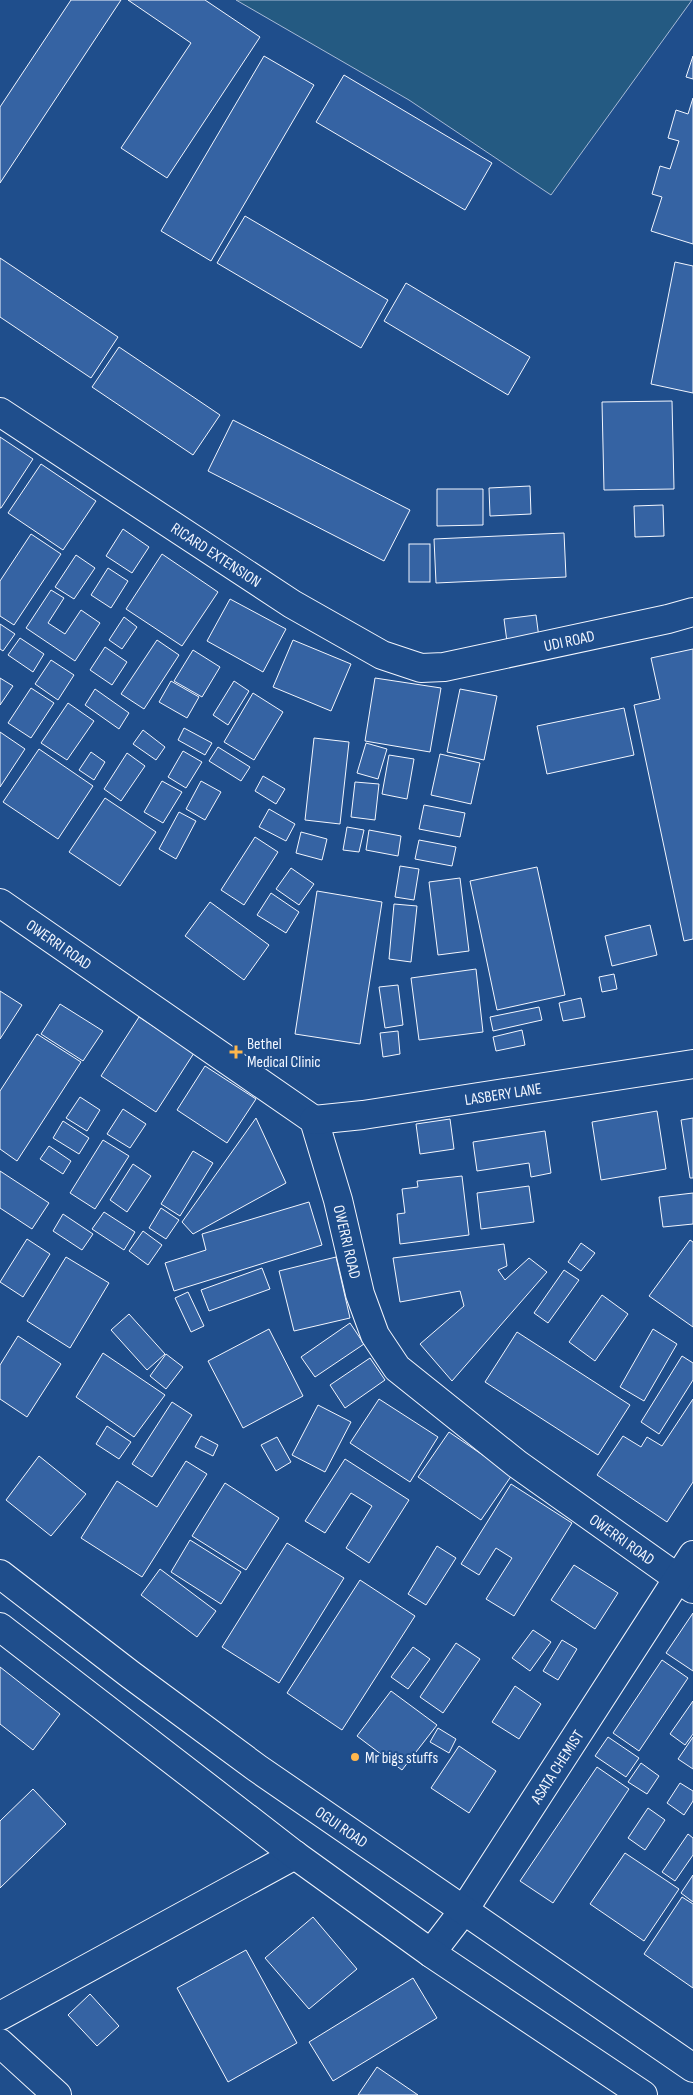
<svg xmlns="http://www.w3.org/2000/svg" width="693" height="2095" font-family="'Sofia Sans Condensed',sans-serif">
<rect width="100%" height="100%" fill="#1f4e8c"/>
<path fill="#245a82" stroke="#a8bbd7" d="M 236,0 L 692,0 L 551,195 L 409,100 Z"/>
<g fill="#3563a3" stroke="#f2f6ff">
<path d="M 71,0 L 121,0 L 0,183 L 0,107 Z"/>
<path d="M 128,0 L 205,0 L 260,37 L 167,178 L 121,148 L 191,43 Z"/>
<path d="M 264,56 L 314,85 L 211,261 L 161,231 Z"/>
<path d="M 693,56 L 693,79 L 686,77 Z"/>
<path d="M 344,75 L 492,163 L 465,210 L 316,122 Z"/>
<path d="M 693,98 L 693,244 L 651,231 L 662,197 L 652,194 L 660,166 L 670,169 L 679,141 L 668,138 L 676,110 L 688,114 Z"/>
<path d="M 245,216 L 388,300 L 361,348 L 217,263 Z"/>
<path d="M 0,258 L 118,337 L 91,378 L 0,317 Z"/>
<path d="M 675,262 L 693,266 L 693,393 L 651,384 Z"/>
<path d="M 406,283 L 530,357 L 508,395 L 384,321 Z"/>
<path d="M 119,347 L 220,415 L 193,455 L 92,387 Z"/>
<path d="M 672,401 L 674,489 L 604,490 L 602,402 Z"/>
<path d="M 233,420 L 410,510 L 384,561 L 208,471 Z"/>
<path d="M 0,437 L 33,459 L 1,508 L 0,508 Z"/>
<path d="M 41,464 L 96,501 L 63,550 L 8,513 Z"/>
<path d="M 530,486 L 531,514 L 490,516 L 489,488 Z"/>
<path d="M 437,489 L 483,489 L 483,525 L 437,526 Z"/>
<path d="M 663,505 L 664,536 L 635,537 L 634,506 Z"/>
<path d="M 123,529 L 149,547 L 132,573 L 106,556 Z"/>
<path d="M 564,533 L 566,577 L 436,583 L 434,539 Z"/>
<path d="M 31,534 L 61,554 L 14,625 L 0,616 L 0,581 Z"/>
<rect x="409" y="544" width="21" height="38"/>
<path d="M 162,554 L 218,592 L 182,646 L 126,609 Z"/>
<path d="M 76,555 L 95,568 L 74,599 L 55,587 Z"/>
<path d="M 108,568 L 128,581 L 111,608 L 91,595 Z"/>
<path d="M 51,590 L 64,598 L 48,623 L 65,634 L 81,610 L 100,623 L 75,661 L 26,628 Z"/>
<path d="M 230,599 L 286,629 L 263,672 L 207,641 Z"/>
<path d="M 536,615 L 539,638 L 507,642 L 504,619 Z"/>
<path d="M 124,617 L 137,627 L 122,649 L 109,640 Z"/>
<path d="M 0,624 L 15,634 L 3,651 L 0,649 Z"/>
<path d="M 20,638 L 44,654 L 33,672 L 8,655 Z"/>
<path d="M 157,640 L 179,655 L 144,709 L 121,694 Z"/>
<path d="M 293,640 L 351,664 L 331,711 L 273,687 Z"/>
<path d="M 105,647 L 127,662 L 112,685 L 90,670 Z"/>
<path d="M 693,649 L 693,939 L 684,941 L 634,705 L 660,699 L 651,658 Z"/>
<path d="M 193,650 L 220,667 L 202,697 L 174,681 Z"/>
<path d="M 51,660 L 74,675 L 58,700 L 35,684 Z"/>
<path d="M 0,678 L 13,686 L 0,705 Z"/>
<path d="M 375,678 L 441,688 L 430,752 L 365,741 Z"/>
<path d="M 171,681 L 199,697 L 187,718 L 159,702 Z"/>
<path d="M 234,681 L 249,691 L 228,725 L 213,715 Z"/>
<path d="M 31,688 L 54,703 L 31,738 L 8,723 Z"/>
<path d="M 95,689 L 129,713 L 119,729 L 85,705 Z"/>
<path d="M 460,689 L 497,696 L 484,760 L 447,752 Z"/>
<path d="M 253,693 L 283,712 L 254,760 L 224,742 Z"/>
<path d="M 68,703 L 94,721 L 67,760 L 41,743 Z"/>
<path d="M 624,708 L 634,755 L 547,774 L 537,726 Z"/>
<path d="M 184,728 L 212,743 L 205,755 L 178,740 Z"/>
<path d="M 143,730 L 165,747 L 156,760 L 133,744 Z"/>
<path d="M 0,732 L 25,749 L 0,787 Z"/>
<path d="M 314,738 L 349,742 L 340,824 L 305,820 Z"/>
<path d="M 366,743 L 387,749 L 378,779 L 357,773 Z"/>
<path d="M 218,747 L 250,767 L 241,781 L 209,761 Z"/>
<path d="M 39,749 L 93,786 L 58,839 L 3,802 Z"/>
<path d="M 183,751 L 202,762 L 186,788 L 168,777 Z"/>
<path d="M 91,752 L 105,762 L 94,780 L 79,770 Z"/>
<path d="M 127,753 L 145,766 L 121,801 L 104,789 Z"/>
<path d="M 440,754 L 480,763 L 471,804 L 431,795 Z"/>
<path d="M 389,755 L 414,759 L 407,799 L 382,794 Z"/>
<path d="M 263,776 L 285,789 L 276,804 L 255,791 Z"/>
<path d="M 162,781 L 182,792 L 163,823 L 144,812 Z"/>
<path d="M 201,781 L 221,792 L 205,820 L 186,809 Z"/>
<path d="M 355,782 L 379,784 L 375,820 L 351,817 Z"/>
<path d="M 105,798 L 156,832 L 120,886 L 69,852 Z"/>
<path d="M 424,805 L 465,813 L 460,837 L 419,829 Z"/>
<path d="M 269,809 L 295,824 L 286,841 L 259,827 Z"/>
<path d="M 179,812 L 196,821 L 176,859 L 159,849 Z"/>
<path d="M 347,827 L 364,830 L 359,852 L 343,850 Z"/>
<path d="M 369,830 L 401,836 L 398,856 L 366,850 Z"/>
<path d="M 301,832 L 327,839 L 322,860 L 296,853 Z"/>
<path d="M 255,837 L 278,852 L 244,905 L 221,890 Z"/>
<path d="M 419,840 L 456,847 L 452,866 L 415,859 Z"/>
<path d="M 400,866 L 419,869 L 414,900 L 395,897 Z"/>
<path d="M 537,867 L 565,995 L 497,1010 L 470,881 Z"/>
<path d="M 291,868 L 314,884 L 299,905 L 276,889 Z"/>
<path d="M 460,878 L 469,951 L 438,955 L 429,882 Z"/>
<path d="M 317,891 L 382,902 L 360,1044 L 295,1034 Z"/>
<path d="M 271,893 L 299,912 L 286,933 L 257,915 Z"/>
<path d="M 210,902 L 269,945 L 244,980 L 185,936 Z"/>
<path d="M 394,904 L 417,906 L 411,962 L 389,959 Z"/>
<path d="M 650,925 L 657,955 L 612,966 L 605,936 Z"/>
<path d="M 476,969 L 483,1032 L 419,1040 L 411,978 Z"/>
<path d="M 614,974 L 617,989 L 602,992 L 599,977 Z"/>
<path d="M 398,985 L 403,1025 L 385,1028 L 379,987 Z"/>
<path d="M 0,991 L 22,1005 L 0,1039 Z"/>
<path d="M 581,998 L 585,1017 L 563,1021 L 559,1003 Z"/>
<path d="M 60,1004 L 103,1031 L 83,1061 L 41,1034 Z"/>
<path d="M 539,1007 L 542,1020 L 493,1031 L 490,1017 Z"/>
<path d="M 139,1017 L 194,1053 L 156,1112 L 101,1076 Z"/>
<path d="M 522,1030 L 525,1045 L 496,1051 L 493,1037 Z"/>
<path d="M 398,1031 L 400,1054 L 383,1057 L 380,1033 Z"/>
<path d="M 37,1034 L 81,1062 L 17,1161 L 0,1149 L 0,1091 Z"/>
<path d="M 205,1066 L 256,1099 L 227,1143 L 177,1110 Z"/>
<path d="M 80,1097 L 100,1110 L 87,1131 L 66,1118 Z"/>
<path d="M 123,1109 L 146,1124 L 130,1148 L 107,1134 Z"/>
<path d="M 657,1111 L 666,1169 L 601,1180 L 592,1122 Z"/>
<path d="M 256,1118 L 286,1183 L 193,1234 L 182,1222 Z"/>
<path d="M 693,1118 L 693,1178 L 690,1178 L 681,1120 Z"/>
<path d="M 450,1119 L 454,1149 L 420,1154 L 416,1124 Z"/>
<path d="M 63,1121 L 89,1138 L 79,1154 L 53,1138 Z"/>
<path d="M 545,1131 L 551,1173 L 531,1177 L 529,1163 L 477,1171 L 473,1142 Z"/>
<path d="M 103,1140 L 129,1156 L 95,1209 L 70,1193 Z"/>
<path d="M 49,1146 L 71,1161 L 63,1174 L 40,1159 Z"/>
<path d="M 193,1151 L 213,1163 L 180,1216 L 161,1204 Z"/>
<path d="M 133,1164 L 151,1176 L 127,1212 L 110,1200 Z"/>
<path d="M 0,1171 L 49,1203 L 32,1229 L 0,1208 Z"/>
<path d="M 462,1176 L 469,1235 L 400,1244 L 397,1214 L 405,1213 L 402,1189 L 418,1187 L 417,1181 Z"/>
<path d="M 529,1186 L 534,1222 L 481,1229 L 477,1193 Z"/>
<path d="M 693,1193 L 693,1224 L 663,1227 L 659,1197 Z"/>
<path d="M 309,1202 L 322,1245 L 174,1291 L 165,1263 L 206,1250 L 202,1234 Z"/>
<path d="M 161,1208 L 179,1220 L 166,1239 L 149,1228 Z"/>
<path d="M 104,1212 L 135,1232 L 124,1250 L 92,1229 Z"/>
<path d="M 63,1214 L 93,1234 L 82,1250 L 53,1231 Z"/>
<path d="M 143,1231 L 162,1245 L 148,1265 L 129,1251 Z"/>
<path d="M 27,1239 L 50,1254 L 23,1297 L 0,1282 Z"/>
<path d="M 690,1240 L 693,1242 L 693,1327 L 649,1296 Z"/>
<path d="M 581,1243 L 595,1253 L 581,1271 L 568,1262 Z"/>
<path d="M 504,1244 L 507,1266 L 498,1270 L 505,1280 L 529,1258 L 547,1272 L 452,1381 L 420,1344 L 464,1306 L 460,1291 L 400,1302 L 393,1258 Z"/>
<path d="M 66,1257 L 109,1283 L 70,1348 L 27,1321 Z"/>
<path d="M 336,1257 L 350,1318 L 294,1331 L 279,1271 Z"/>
<path d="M 262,1268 L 270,1289 L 209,1311 L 201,1290 Z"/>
<path d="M 564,1270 L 579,1280 L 548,1323 L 534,1313 Z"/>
<path d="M 188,1292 L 204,1326 L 191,1332 L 175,1298 Z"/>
<path d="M 602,1295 L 628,1314 L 595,1361 L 569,1342 Z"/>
<path d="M 129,1314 L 165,1354 L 147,1370 L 111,1330 Z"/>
<path d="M 350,1323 L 364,1344 L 315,1377 L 301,1357 Z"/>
<path d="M 269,1329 L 303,1396 L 243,1428 L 208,1361 Z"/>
<path d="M 653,1329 L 677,1344 L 644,1401 L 620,1387 Z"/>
<path d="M 517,1332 L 630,1405 L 598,1455 L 485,1382 Z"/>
<path d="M 18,1336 L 61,1364 L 27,1417 L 0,1399 L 0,1365 Z"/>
<path d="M 103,1353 L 165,1395 L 134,1437 L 76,1397 Z"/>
<path d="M 166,1354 L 183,1367 L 166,1389 L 150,1376 Z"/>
<path d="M 682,1356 L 693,1363 L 693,1380 L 659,1434 L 641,1422 Z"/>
<path d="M 370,1358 L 385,1380 L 345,1408 L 330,1385 Z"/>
<path d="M 379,1399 L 438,1437 L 410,1482 L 350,1443 Z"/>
<path d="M 693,1399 L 693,1482 L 667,1522 L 597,1475 L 623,1436 L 641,1447 L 647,1437 L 662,1446 Z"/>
<path d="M 172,1402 L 192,1415 L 152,1477 L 132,1464 Z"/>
<path d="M 318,1405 L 351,1422 L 325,1472 L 292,1455 Z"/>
<path d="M 107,1426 L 131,1442 L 119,1459 L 96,1444 Z"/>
<path d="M 449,1432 L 512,1475 L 481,1520 L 418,1477 Z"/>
<path d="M 201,1436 L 218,1445 L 213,1456 L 195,1447 Z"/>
<path d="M 277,1437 L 291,1462 L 276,1471 L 261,1445 Z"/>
<path d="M 39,1456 L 86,1494 L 51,1536 L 6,1500 Z"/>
<path d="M 345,1459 L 409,1500 L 369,1563 L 346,1548 L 372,1506 L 351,1493 L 325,1533 L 305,1521 Z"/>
<path d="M 186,1461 L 207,1474 L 142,1577 L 81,1538 L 117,1481 L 157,1507 Z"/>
<path d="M 225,1483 L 279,1518 L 246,1570 L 192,1536 Z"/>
<path d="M 511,1484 L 572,1523 L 514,1616 L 486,1599 L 512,1558 L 496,1548 L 479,1575 L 461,1564 Z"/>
<path d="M 190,1540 L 241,1572 L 221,1604 L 171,1572 Z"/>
<path d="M 287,1543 L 344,1578 L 279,1683 L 222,1647 Z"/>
<path d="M 437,1546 L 456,1558 L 426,1605 L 408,1594 Z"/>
<path d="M 574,1565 L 618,1593 L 595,1629 L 551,1600 Z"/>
<path d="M 160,1569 L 216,1611 L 197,1637 L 141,1595 Z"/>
<path d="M 360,1580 L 415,1616 L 342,1730 L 287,1693 Z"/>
<path d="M 693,1613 L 693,1671 L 666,1653 Z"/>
<path d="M 533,1630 L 551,1642 L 530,1671 L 512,1658 Z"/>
<path d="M 562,1640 L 577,1649 L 558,1680 L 543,1671 Z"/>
<path d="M 456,1643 L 480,1659 L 443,1713 L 420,1697 Z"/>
<path d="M 413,1647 L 430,1659 L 408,1689 L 391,1677 Z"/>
<path d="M 662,1660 L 688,1678 L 639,1751 L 613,1733 Z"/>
<path d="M 0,1667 L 60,1714 L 33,1750 L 0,1724 Z"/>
<path d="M 515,1686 L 541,1704 L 519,1739 L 492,1722 Z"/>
<path d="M 391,1691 L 437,1725 L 402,1770 L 357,1736 Z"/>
<path d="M 693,1701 L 693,1734 L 685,1745 L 670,1734 Z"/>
<path d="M 438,1728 L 456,1739 L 449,1753 L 430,1742 Z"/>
<path d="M 608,1737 L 639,1758 L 626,1777 L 595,1756 Z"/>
<path d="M 693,1737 L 693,1769 L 678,1759 Z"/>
<path d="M 459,1746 L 496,1771 L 469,1813 L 431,1788 Z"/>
<path d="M 641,1763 L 659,1776 L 647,1794 L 628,1782 Z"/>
<path d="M 597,1767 L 629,1789 L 553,1903 L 520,1881 Z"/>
<path d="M 680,1783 L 693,1791 L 693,1801 L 684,1815 L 667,1803 Z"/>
<path d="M 33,1789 L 66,1824 L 0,1888 L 0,1821 Z"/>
<path d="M 648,1808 L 665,1820 L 645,1850 L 628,1838 Z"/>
<path d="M 688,1834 L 693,1838 L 693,1855 L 675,1881 L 662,1872 Z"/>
<path d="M 625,1853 L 679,1889 L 644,1941 L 590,1904 Z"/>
<path d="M 693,1875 L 693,1902 L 681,1893 Z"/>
<path d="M 682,1897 L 693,1904 L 693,1988 L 644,1954 Z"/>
<path d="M 313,1917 L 357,1969 L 309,2009 L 265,1958 Z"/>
<path d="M 246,1950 L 297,2043 L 228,2082 L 177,1988 Z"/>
<path d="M 413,1978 L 437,2018 L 333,2081 L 309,2042 Z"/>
<path d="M 90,1994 L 119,2026 L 97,2046 L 68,2015 Z"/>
<path d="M 377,2067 L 418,2095 L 358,2095 Z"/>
</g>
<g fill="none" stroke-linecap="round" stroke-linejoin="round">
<defs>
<g id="minor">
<path id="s1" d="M 0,412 L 292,604 L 382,655 L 421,668 L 444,667 L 668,619 L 693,612"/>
<path id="s2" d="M 0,903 L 314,1120 L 338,1200 L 360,1294 L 375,1335 L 397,1368 L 517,1464 L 693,1589"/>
<path id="s3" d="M 314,1120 L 363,1115 L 693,1064"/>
<path id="s4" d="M 431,1953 L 464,1910 L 693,1555"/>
<path d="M 0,2016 L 295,1855"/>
<path d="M 0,2043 L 57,2095"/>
</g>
<g id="primary">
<path id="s5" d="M 0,1574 L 131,1675 L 257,1768 L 693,2068"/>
<path d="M 0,1627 L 295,1855 L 431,1953 L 643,2095"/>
</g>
</defs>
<use href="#minor" stroke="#f2f6ff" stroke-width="30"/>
<use href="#primary" stroke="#f2f6ff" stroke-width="30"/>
<use href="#minor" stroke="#1f4e8c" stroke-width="28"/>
<use href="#primary" stroke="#1f4e8c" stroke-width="28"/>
</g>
<g fill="#ffb74d" stroke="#1f4e8c" stroke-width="2">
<path d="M233.5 1044.5h5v5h5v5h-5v5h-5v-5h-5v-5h5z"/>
<circle cx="355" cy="1757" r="5"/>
</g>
<g text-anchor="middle" stroke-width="4" stroke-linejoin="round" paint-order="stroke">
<g font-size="16" fill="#f2f6ff" stroke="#1f4e8c">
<text dy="6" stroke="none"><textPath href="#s1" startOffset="259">RICARD EXTENSION</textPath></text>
<text dy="6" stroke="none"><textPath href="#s1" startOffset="645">UDI ROAD</textPath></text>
<text dy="6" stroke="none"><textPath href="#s2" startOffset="72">OWERRI ROAD</textPath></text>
<text dy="6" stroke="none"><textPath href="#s3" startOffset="191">LASBERY LANE</textPath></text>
<text dy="6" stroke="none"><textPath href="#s2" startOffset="508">OWERRI ROAD</textPath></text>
<text dy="6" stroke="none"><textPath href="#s2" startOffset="928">OWERRI ROAD</textPath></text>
<text dy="6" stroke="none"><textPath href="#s4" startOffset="225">ASATA CHEMIST</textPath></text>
<text dy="6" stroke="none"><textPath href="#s5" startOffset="425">OGUI ROAD</textPath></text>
</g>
<g font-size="16" fill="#f2f6ff" stroke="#1f4e8c" text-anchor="start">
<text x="247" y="1049">Bethel<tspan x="247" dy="18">Medical Clinic</tspan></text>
<text x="365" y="1763">Mr bigs stuffs</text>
</g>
</g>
</svg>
